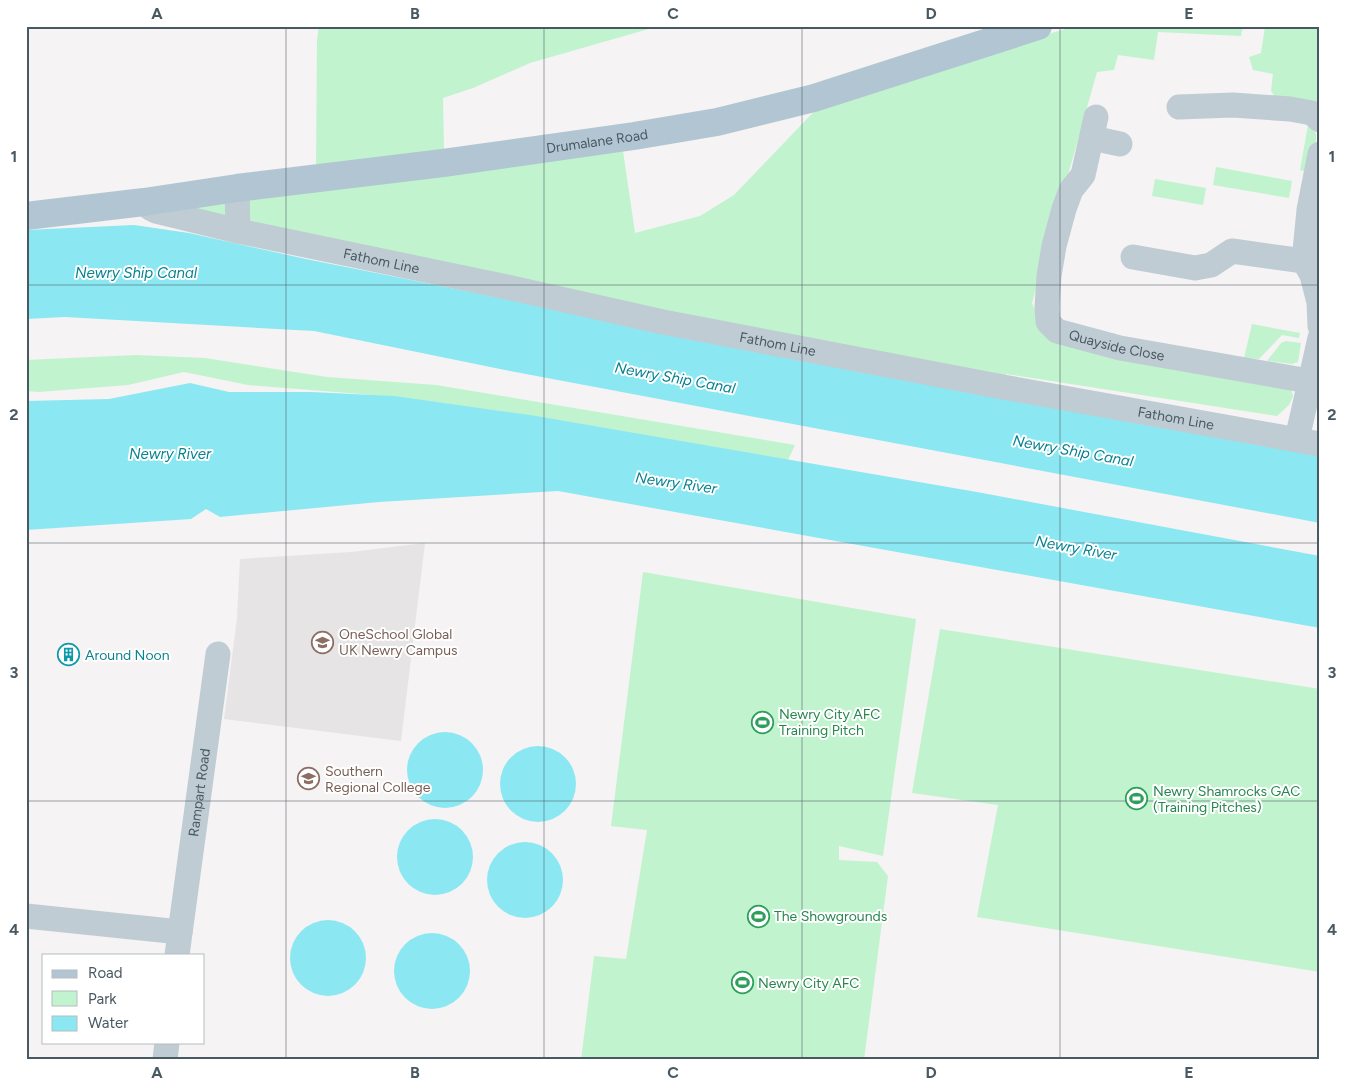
<svg xmlns="http://www.w3.org/2000/svg" width="1346" height="1086" font-family="Figtree,sans-serif">
<rect width="100%" height="100%" fill="#f5f3f3"/>
<path fill="#e6e4e5" d="M 425,543 L 401,741 L 224,719 L 237,618 L 240,559 L 351,552 Z"/>
<g fill="#c1f3cf">
<path d="M 319,26 L 659,26 L 530,63 L 473,88 L 443,98 L 444,150 L 316,171 L 317,40 Z"/>
<path d="M 1076,26 L 1243,26 L 1241,36 L 1158,32 L 1154,60 L 1118,55 L 1114,70 L 1097,72 L 1032,303 L 1042,329 L 1291,389 L 1293,396 L 1289,405 L 1277,416 L 1006,374 L 1003,387 L 154,210 L 623,151 L 635,233 L 700,216 L 734,195 L 827,98 Z"/>
<path d="M 1265,26 L 1305,26 L 1320,30 L 1320,106 L 1278,101 L 1271,91 L 1273,74 L 1253,70 L 1249,57 L 1261,53 Z"/>
<path d="M 1308,125 L 1311,126 L 1316,134 L 1316,140 L 1309,168 L 1304,171 L 1300,170 Z"/>
<path d="M 1216,167 L 1292,181 L 1289,198 L 1213,185 Z"/>
<path d="M 1155,179 L 1206,188 L 1203,205 L 1152,196 Z"/>
<path d="M 1252,324 L 1300,333 L 1299,338 L 1282,335 L 1259,359 L 1244,358 Z"/>
<path d="M 1286,341 L 1301,343 L 1298,362 L 1292,364 L 1267,361 L 1281,343 Z"/>
<path d="M 136,355 L 205,358 L 327,377 L 436,385 L 795,445 L 788,460 L 501,411 L 386,396 L 248,385 L 184,372 L 128,385 L 39,392 L 26,391 L 26,360 Z"/>
<path d="M 643,572 L 916,619 L 883,856 L 839,846 L 839,860 L 877,862 L 888,876 L 864,1060 L 581,1060 L 594,956 L 626,959 L 647,830 L 611,826 Z"/>
<path d="M 940,629 L 1320,689 L 1320,972 L 977,917 L 998,805 L 912,793 Z"/>
</g>
<g fill="#8be8f2">
<path d="M 134,225 L 189,233 L 306,259 L 918,381 L 1320,456 L 1320,523 L 510,371 L 314,331 L 65,317 L 26,319 L 26,230 Z"/>
<path d="M 190,383 L 229,392 L 311,392 L 394,396 L 530,415 L 977,492 L 1320,556 L 1320,628 L 558,491 L 379,502 L 220,517 L 206,509 L 191,519 L 26,530 L 26,401 L 109,399 Z"/>
<circle cx="445" cy="770" r="38"/>
<circle cx="538" cy="784" r="38"/>
<circle cx="435" cy="857" r="38"/>
<circle cx="525" cy="880" r="38"/>
<circle cx="328" cy="958" r="38"/>
<circle cx="432" cy="971" r="38"/>
</g>
<g fill="none" stroke-linecap="round" stroke-linejoin="round">
<g stroke="#c0ccd3" stroke-width="25">
<path d="M 1179,107 L 1233,105 L 1290,109 L 1312,113 L 1320,120"/>
<path id="s1" d="M 1096,117 L 1083,175 L 1071,190 L 1064,209 L 1054,246 L 1049,276 L 1047,307 L 1048,322 L 1057,331 L 1120,348 L 1320,383"/>
<path d="M 1092,138 L 1120,144"/>
<path d="M 1320,154 L 1309,210 L 1304,261 L 1312,275 L 1319,302 L 1320,326"/>
<path d="M 237,188 L 238,231"/>
<path id="s2" d="M 144,202 L 150,208 L 156,211 L 238,231 L 507,287 L 663,322 L 1003,387 L 1320,444"/>
<path d="M 1133,257 L 1195,268 L 1211,265 L 1232,251 L 1304,261"/>
<path d="M 1297,439 L 1320,338"/>
<path d="M 26,916 L 180,932"/>
<path id="s3" d="M 177,955 L 218,654"/>
<path d="M 165,1060 L 167,1042"/>
</g>
<path stroke="#b1c6d2" stroke-width="28" id="s4" d="M 26,216 L 144,202 L 237,188 L 443,163 L 634,136 L 717,122 L 814,98 L 1038,26"/>
</g>
<path fill="none" stroke="#495962" stroke-width="1" stroke-opacity="0.55" d="M 286,26 L 286,1060M 544,26 L 544,1060M 802,26 L 802,1060M 1060,26 L 1060,1060M 26,285 L 1320,285M 26,543 L 1320,543M 26,801 L 1320,801"/>
<defs>
<symbol id="school-ring" viewBox="-11 -11 22 22"><circle r="9.5" fill="#fff" stroke="#8d6e63" stroke-width="1.5"/><path d="M0-5L7-2L0 1L-7-2ZM-4 1L0 2.5L4 1V4Q0 6-4 4Z" fill="#8d6e63"/></symbol>
<symbol id="building-ring" viewBox="-11 -11 22 22"><circle r="9.5" fill="#fff" stroke="#0f9aa8" stroke-width="1.5"/><path d="M-4-6H4V6H1V3H-1V6H-4ZM-2.5-4.3h1.7v1.8h-1.7ZM.8-4.3h1.7v1.8H.8ZM-2.5-1h1.7V.8h-1.7ZM.8-1h1.7V.8H.8Z" fill="#0f9aa8"/></symbol>
<symbol id="stadium-ring" viewBox="-11 -11 22 22"><circle r="9.5" fill="#fff" stroke="#2e9e5b" stroke-width="1.5"/><path d="M0-5a6.5 5 0 1 0 0 10a6.5 5 0 1 0 0-10ZM-3.5-1.8h7v3.6h-7Z" fill="#2e9e5b"/></symbol>
<symbol id="university-ring" viewBox="-11 -11 22 22"><circle r="9.5" fill="#fff" stroke="#8d6e63" stroke-width="1.5"/><path d="M0-5L7-2L0 1L-7-2ZM-4 1L0 2.5L4 1V4Q0 6-4 4Z" fill="#8d6e63"/></symbol>
</defs>
<g fill-rule="evenodd">
<use href="#school-ring" x="310" y="630" width="25" height="25"/>
<use href="#building-ring" x="56" y="642" width="25" height="25"/>
<use href="#stadium-ring" x="750" y="710" width="25" height="25"/>
<use href="#university-ring" x="296" y="766" width="25" height="25"/>
<use href="#stadium-ring" x="1124" y="786" width="25" height="25"/>
<use href="#stadium-ring" x="746" y="904" width="25" height="25"/>
<use href="#stadium-ring" x="730" y="970" width="25" height="25"/>
</g>
<g text-anchor="middle" stroke-width="4" stroke-linejoin="round" paint-order="stroke">
<g font-size="14" fill="#495962" stroke="#fff">
<text dy="5" stroke="none"><textPath href="#s4" startOffset="576">Drumalane Road</textPath></text>
<text dy="5" stroke="none"><textPath href="#s2" startOffset="246">Fathom Line</textPath></text>
<text dy="5" stroke="none"><textPath href="#s2" startOffset="651">Fathom Line</textPath></text>
<text dy="5" stroke="none"><textPath href="#s1" startOffset="288">Quayside Close</textPath></text>
<text dy="5" stroke="none"><textPath href="#s2" startOffset="1056">Fathom Line</textPath></text>
<text dy="5" stroke="none"><textPath href="#s3" startOffset="164">Rampart Road</textPath></text>
</g>
<g font-size="14" fill="#785e54" stroke="#fff" text-anchor="start">
<text x="339" y="639">OneSchool Global<tspan x="339" dy="16">UK Newry Campus</tspan></text>
<text x="325" y="776">Southern<tspan x="325" dy="16">Regional College</tspan></text>
</g>
<g font-size="14" fill="#0d838f" stroke="#fff" text-anchor="start">
<text x="85" y="660">Around Noon</text>
</g>
<g font-size="14" fill="#27864d" stroke="#fff" text-anchor="start">
<text x="779" y="719">Newry City AFC<tspan x="779" dy="16">Training Pitch</tspan></text>
<text x="1153" y="796">Newry Shamrocks GAC<tspan x="1153" dy="16">(Training Pitches)</tspan></text>
<text x="774" y="921">The Showgrounds</text>
<text x="758" y="988">Newry City AFC</text>
</g>
<g font-size="15" font-style="italic" fill="#068290" stroke="#fff">
<text x="136" y="278">Newry Ship Canal</text>
<text transform="translate(675 378) rotate(10)" y="5">Newry Ship Canal</text>
<text transform="translate(1073 451) rotate(10)" y="5">Newry Ship Canal</text>
<text x="170" y="459">Newry River</text>
<text transform="translate(676 483) rotate(8)" y="5">Newry River</text>
<text transform="translate(1076 548) rotate(10)" y="5">Newry River</text>
</g>
</g>
<rect width="1346" height="1086" fill="none" stroke="#ffffff" stroke-width="55"/>
<rect x="42" y="954" width="162" height="90" fill="#ffffff" stroke="#b6bdc0"/>
<rect x="52" y="970" width="25" height="8" fill="#b1c6d2" stroke="#b6bdc0"/>
<text x="88" y="978" font-size="15" fill="#495962">Road</text>
<rect x="52" y="991" width="25" height="15" fill="#c1f3cf" stroke="#b6bdc0"/>
<text x="88" y="1004" font-size="15" fill="#495962">Park</text>
<rect x="52" y="1016" width="25" height="15" fill="#8be8f2" stroke="#b6bdc0"/>
<text x="88" y="1028" font-size="15" fill="#495962">Water</text>
<rect x="28" y="28" width="1290" height="1030" fill="none" stroke="#495962" stroke-width="2"/>
<g font-size="16" text-anchor="middle" font-weight="bold" fill="#495962">
<text x="157" y="19">A</text>
<text x="415" y="19">B</text>
<text x="673" y="19">C</text>
<text x="931" y="19">D</text>
<text x="1189" y="19">E</text>
<text x="14" y="162">1</text>
<text x="1332" y="162">1</text>
<text x="14" y="420">2</text>
<text x="1332" y="420">2</text>
<text x="14" y="678">3</text>
<text x="1332" y="678">3</text>
<text x="14" y="935">4</text>
<text x="1332" y="935">4</text>
<text x="157" y="1078">A</text>
<text x="415" y="1078">B</text>
<text x="673" y="1078">C</text>
<text x="931" y="1078">D</text>
<text x="1189" y="1078">E</text>
</g>
</svg>
